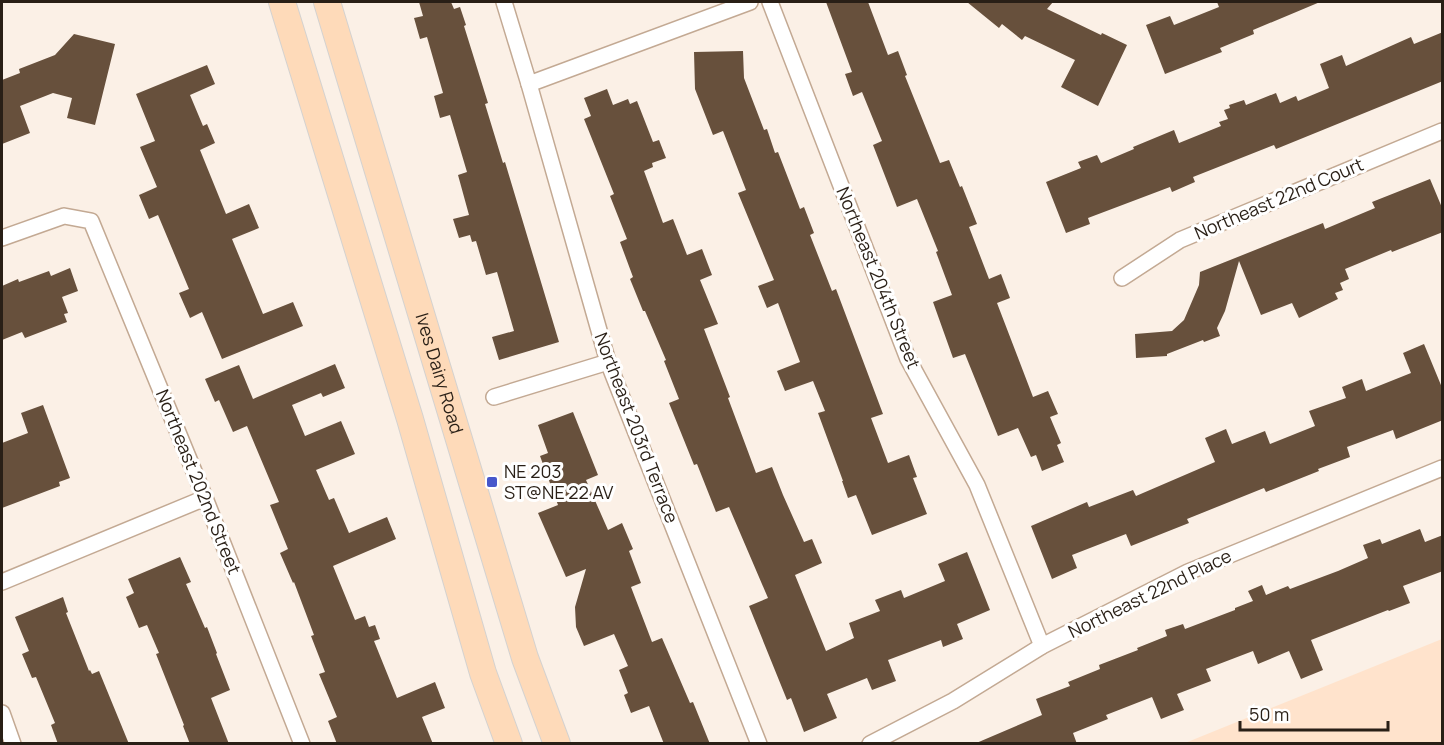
<svg xmlns="http://www.w3.org/2000/svg" width="1444" height="745" font-family="Manrope,sans-serif">
<rect width="100%" height="100%" fill="#fbf0e6"/>
<path fill="#ffe3cc" d="M 1442,639 L 1442,743 L 1185,743 Z"/>
<g fill="#67503c">
<path d="M 419,2 L 451,2 L 454,9 L 460,7 L 466,25 L 464,26 L 488,103 L 485,104 L 503,163 L 505,162 L 559,342 L 499,360 L 492,337 L 514,331 L 497,272 L 486,275 L 476,241 L 472,242 L 470,235 L 459,238 L 453,219 L 469,215 L 458,175 L 467,172 L 450,115 L 440,118 L 434,96 L 443,93 L 427,37 L 420,39 L 414,18 L 423,16 Z"/>
<path d="M 826,2 L 868,2 L 888,55 L 898,51 L 907,75 L 905,76 L 940,163 L 949,160 L 960,187 L 962,186 L 977,224 L 969,227 L 989,279 L 1001,274 L 1010,298 L 997,303 L 1033,397 L 1048,391 L 1058,414 L 1050,417 L 1061,443 L 1057,445 L 1064,462 L 1042,471 L 1036,455 L 1031,457 L 1018,428 L 998,436 L 965,354 L 953,358 L 933,302 L 952,295 L 936,252 L 938,251 L 917,199 L 897,207 L 873,145 L 882,141 L 862,92 L 853,96 L 845,74 L 852,72 Z"/>
<path d="M 967,2 L 1053,2 L 1047,9 L 1101,35 L 1102,33 L 1127,45 L 1098,106 L 1061,87 L 1075,60 L 1025,36 L 1022,40 L 1002,24 L 999,28 Z"/>
<path d="M 1217,2 L 1320,2 L 1253,30 L 1254,34 L 1220,48 L 1222,52 L 1165,74 L 1146,25 L 1170,16 L 1174,25 L 1219,7 Z"/>
<path d="M 1443,32 L 1443,81 L 1276,149 L 1274,145 L 1193,177 L 1195,182 L 1172,192 L 1170,187 L 1088,218 L 1090,224 L 1066,233 L 1046,182 L 1081,168 L 1078,162 L 1097,155 L 1101,163 L 1134,149 L 1133,147 L 1174,130 L 1179,143 L 1221,126 L 1219,122 L 1228,119 L 1224,110 L 1230,108 L 1229,105 L 1244,100 L 1246,105 L 1276,93 L 1280,103 L 1296,96 L 1298,101 L 1329,88 L 1320,64 L 1342,55 L 1346,66 L 1411,37 L 1414,44 Z"/>
<path d="M 74,34 L 115,44 L 95,125 L 67,118 L 72,98 L 53,93 L 20,106 L 30,133 L 2,144 L 2,80 L 20,73 L 19,69 L 55,55 Z"/>
<path d="M 743,51 L 744,78 L 764,130 L 767,129 L 775,153 L 778,152 L 800,209 L 804,207 L 814,233 L 810,235 L 832,291 L 836,289 L 883,414 L 871,418 L 888,463 L 909,455 L 917,477 L 913,478 L 927,514 L 872,535 L 856,495 L 848,498 L 842,481 L 843,481 L 818,413 L 825,411 L 813,381 L 785,391 L 777,371 L 800,362 L 778,303 L 767,308 L 758,286 L 774,280 L 738,193 L 746,190 L 723,131 L 713,135 L 695,89 L 694,52 Z"/>
<path d="M 207,65 L 215,84 L 190,95 L 203,126 L 207,124 L 215,143 L 200,150 L 226,214 L 249,204 L 259,228 L 232,239 L 263,314 L 293,302 L 303,326 L 222,359 L 202,312 L 190,318 L 179,293 L 189,289 L 158,215 L 149,219 L 139,195 L 157,187 L 140,147 L 155,141 L 136,94 Z"/>
<path d="M 607,89 L 613,105 L 628,99 L 630,104 L 637,101 L 653,142 L 659,140 L 666,158 L 652,163 L 653,167 L 644,171 L 663,223 L 673,219 L 687,255 L 702,249 L 712,275 L 700,280 L 718,324 L 704,329 L 730,397 L 728,398 L 756,473 L 772,467 L 783,495 L 804,542 L 812,539 L 822,563 L 795,575 L 826,651 L 854,638 L 849,623 L 880,611 L 875,600 L 901,590 L 904,598 L 945,581 L 938,564 L 967,552 L 990,610 L 957,624 L 963,639 L 943,647 L 941,640 L 888,660 L 896,681 L 872,690 L 867,678 L 827,694 L 837,718 L 804,732 L 791,698 L 787,700 L 749,606 L 768,598 L 729,507 L 716,512 L 697,464 L 694,465 L 669,403 L 679,399 L 664,361 L 666,360 L 645,311 L 643,311 L 630,279 L 633,277 L 620,242 L 627,239 L 610,196 L 614,194 L 584,119 L 591,116 L 584,98 Z"/>
<path d="M 1430,179 L 1443,210 L 1443,232 L 1392,252 L 1391,250 L 1345,269 L 1349,279 L 1340,283 L 1343,290 L 1335,293 L 1338,299 L 1299,318 L 1292,303 L 1261,315 L 1239,261 L 1225,311 L 1217,328 L 1220,336 L 1204,342 L 1203,340 L 1167,354 L 1167,356 L 1136,358 L 1135,334 L 1172,331 L 1184,320 L 1199,285 L 1200,272 L 1323,223 L 1325,229 L 1375,208 L 1372,202 Z"/>
<path d="M 70,268 L 78,291 L 62,297 L 68,313 L 64,314 L 67,322 L 25,338 L 22,332 L 2,340 L 2,286 L 18,279 L 19,282 L 49,271 L 51,276 Z"/>
<path d="M 1424,344 L 1443,390 L 1443,420 L 1396,439 L 1393,430 L 1347,447 L 1350,457 L 1318,469 L 1319,471 L 1266,492 L 1264,488 L 1187,519 L 1189,523 L 1131,546 L 1126,534 L 1072,555 L 1077,568 L 1052,579 L 1031,526 L 1087,502 L 1089,507 L 1133,490 L 1136,496 L 1215,462 L 1205,438 L 1226,429 L 1232,444 L 1265,431 L 1270,444 L 1315,426 L 1309,411 L 1346,398 L 1342,387 L 1362,379 L 1366,391 L 1411,373 L 1403,353 Z"/>
<path d="M 335,364 L 345,388 L 323,397 L 321,393 L 292,405 L 305,436 L 341,421 L 355,454 L 316,470 L 329,500 L 334,498 L 349,533 L 387,517 L 396,539 L 333,566 L 355,620 L 365,616 L 369,627 L 375,625 L 380,639 L 374,641 L 397,698 L 435,682 L 445,708 L 422,717 L 433,744 L 337,744 L 328,721 L 337,717 L 319,674 L 325,672 L 311,636 L 314,635 L 294,582 L 293,583 L 280,553 L 288,549 L 270,505 L 279,502 L 247,426 L 233,432 L 219,400 L 215,402 L 205,379 L 239,365 L 253,399 Z"/>
<path d="M 43,405 L 70,478 L 59,482 L 60,486 L 2,508 L 2,443 L 28,433 L 21,413 Z"/>
<path d="M 573,412 L 598,475 L 586,480 L 608,530 L 622,523 L 633,549 L 629,551 L 641,583 L 631,587 L 652,642 L 662,638 L 690,703 L 693,702 L 710,744 L 664,744 L 649,706 L 631,713 L 624,695 L 628,693 L 619,670 L 628,666 L 614,634 L 584,646 L 576,627 L 575,607 L 586,569 L 566,577 L 538,513 L 558,505 L 540,456 L 548,453 L 538,425 Z"/>
<path d="M 1420,529 L 1425,542 L 1443,535 L 1443,571 L 1403,586 L 1410,603 L 1389,611 L 1388,610 L 1311,640 L 1323,670 L 1301,679 L 1289,651 L 1258,664 L 1253,651 L 1206,669 L 1211,681 L 1177,694 L 1184,710 L 1161,719 L 1152,697 L 1106,715 L 1108,719 L 1073,733 L 1077,744 L 974,744 L 1042,715 L 1036,699 L 1070,686 L 1068,682 L 1100,669 L 1099,665 L 1138,650 L 1137,648 L 1167,636 L 1165,630 L 1183,624 L 1185,629 L 1235,610 L 1235,608 L 1253,601 L 1248,591 L 1262,585 L 1266,595 L 1288,586 L 1290,589 L 1338,571 L 1368,558 L 1363,545 L 1380,539 L 1382,544 Z"/>
<path d="M 180,557 L 191,582 L 186,584 L 205,628 L 207,627 L 217,653 L 216,654 L 230,690 L 211,698 L 229,744 L 190,744 L 183,726 L 184,725 L 156,654 L 159,653 L 147,625 L 139,628 L 126,597 L 134,593 L 128,579 Z"/>
<path d="M 63,597 L 68,612 L 66,613 L 89,671 L 90,670 L 92,674 L 99,671 L 129,744 L 58,744 L 51,725 L 55,723 L 36,677 L 32,678 L 22,654 L 29,651 L 15,617 Z"/>
</g>
<g fill="none" stroke-linecap="round" stroke-linejoin="round">
<defs>
<g id="street">
<path d="M 504,2 L 529,84 L 608,362 L 759,744"/>
<path d="M 770,2 L 908,359 L 977,485 L 1042,646"/>
<path d="M 529,84 L 750,2"/>
<path d="M 2,238 L 64,216 L 91,221 L 205,498 L 302,744"/>
<path d="M 1122,278 L 1180,240 L 1442,131"/>
<path d="M 494,397 L 608,362"/>
<path d="M 2,582 L 205,498"/>
<path d="M 2,713 L 13,744"/>
<path d="M 870,744 L 953,701 L 1042,646 L 1188,572 L 1442,468"/>
</g>
<g id="primary">
<path d="M 282,2 L 410,419 L 483,673 L 509,744"/>
<path id="s1" d="M 327,2 L 525,658 L 557,744"/>
</g>
</defs>
<use href="#street" stroke="#c3a993" stroke-width="18"/>
<use href="#primary" stroke="#d4d2d0" stroke-width="28"/>
<use href="#street" stroke="#fff" stroke-width="15"/>
<use href="#primary" stroke="#fedab9" stroke-width="26"/>
</g>
<rect fill="#4757cb" stroke="#fff" stroke-width="2" x="486" y="476" width="12" height="12" rx="3"/>
<g text-anchor="middle" stroke-width="6" stroke-linejoin="round" paint-order="stroke">
<g font-size="18" fill="#291f16" stroke="#fff">
<text transform="translate(1279 199) rotate(-23)" y="6">Northeast 22nd Court</text>
<text transform="translate(878 278) rotate(68)" y="6">Northeast 204th Street</text>
<text dy="6" stroke="none"><textPath href="#s1" startOffset="388">Ives Dairy Road</textPath></text>
<text transform="translate(636 428) rotate(69)" y="6">Northeast 203rd Terrace</text>
<text transform="translate(198 482) rotate(68)" y="6">Northeast 202nd Street</text>
<text transform="translate(1150 594) rotate(-26)" y="6">Northeast 22nd Place</text>
</g>
<g font-size="18" fill="#291f16" stroke="#fff" text-anchor="start">
<text x="504" y="478">NE 203<tspan x="504" dy="21">ST@NE 22 AV</tspan></text>
</g>
</g>
<rect width="1444" height="745" fill="none" stroke="#291f16" stroke-width="6"/>
<path d="M1240 721v9h148v-9" fill="none" stroke="#291f16" stroke-width="3"/>
<text x="1249" y="721" font-size="18" fill="#291f16" stroke="#ffffff" stroke-width="4.5" paint-order="stroke">50 m</text>
</svg>
